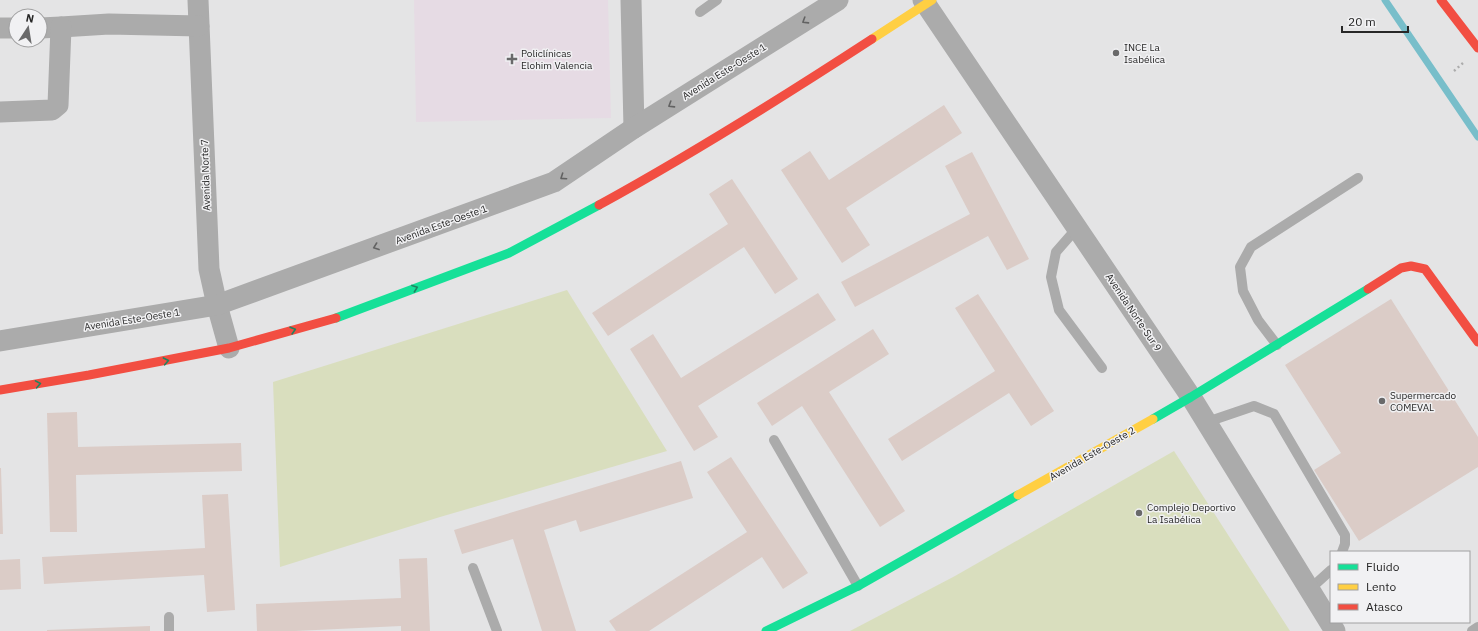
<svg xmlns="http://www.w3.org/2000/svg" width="1478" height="631" font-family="'IBM Plex Sans',sans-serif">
<rect width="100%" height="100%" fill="#e4e4e5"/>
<path fill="#e6dbe4" d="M 414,0 L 608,0 L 611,118 L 416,122 Z"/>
<g fill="#d9debe">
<path d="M 567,290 L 667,451 L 440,517 L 280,567 L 273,382 Z"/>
<path d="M 1174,451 L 1290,631 L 850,631 L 955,576 Z"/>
</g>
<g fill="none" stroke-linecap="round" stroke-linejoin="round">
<path stroke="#78beca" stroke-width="7" d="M 1385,0 L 1478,137"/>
</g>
<g fill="#dbccc7">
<path d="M 944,105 L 962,133 L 846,208 L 870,245 L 842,263 L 781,170 L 810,151 L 829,180 Z"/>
<path d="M 972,152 L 1029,259 L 1007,270 L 988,236 L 855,307 L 841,282 L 970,214 L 945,166 Z"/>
<path d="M 732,179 L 798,279 L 775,294 L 744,247 L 608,336 L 592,313 L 728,224 L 709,194 Z"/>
<path d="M 818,293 L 836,320 L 698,406 L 718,437 L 694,451 L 630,349 L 653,334 L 681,378 Z"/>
<path d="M 978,294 L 1054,411 L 1031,426 L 1009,393 L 902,461 L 888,439 L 995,371 L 955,308 Z"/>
<path d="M 1391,299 L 1478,437 L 1478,467 L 1359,541 L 1314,470 L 1341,453 L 1285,365 Z"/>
<path d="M 873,329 L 889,354 L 829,392 L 905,511 L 880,527 L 802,406 L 772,426 L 757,403 Z"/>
<path d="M 77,412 L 78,447 L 241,443 L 242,471 L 76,475 L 77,532 L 50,532 L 47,413 Z"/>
<path d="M 731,457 L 808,573 L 783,589 L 762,557 L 649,631 L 616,631 L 609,621 L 747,532 L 707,472 Z"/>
<path d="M 681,461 L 693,498 L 580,532 L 576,520 L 544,530 L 576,631 L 542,631 L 513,539 L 462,554 L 454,530 Z"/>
<path d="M 0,468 L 1,468 L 3,534 L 0,534 Z"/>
<path d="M 228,494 L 235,610 L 207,612 L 204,575 L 44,584 L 42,557 L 205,548 L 202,495 Z"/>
<path d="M 427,558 L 430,631 L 401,631 L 401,626 L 295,631 L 257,631 L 256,604 L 401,598 L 399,559 Z"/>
<path d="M 20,559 L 21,589 L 0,590 L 0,560 Z"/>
<path d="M 150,626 L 150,631 L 47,631 L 47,630 Z"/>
</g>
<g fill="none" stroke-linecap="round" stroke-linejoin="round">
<path stroke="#acacac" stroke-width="2.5" stroke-dasharray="2 3" stroke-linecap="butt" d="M 1454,71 L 1463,63"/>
<g stroke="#ababab" stroke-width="10">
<path d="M 700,12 L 717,0"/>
<path d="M 1077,228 L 1056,252 L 1051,277 L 1059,310 L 1102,368"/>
<path d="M 1277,345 L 1258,320 L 1243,291 L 1240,267 L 1251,247 L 1358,178"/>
<path d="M 1207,422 L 1254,406 L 1274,414 L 1345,535 L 1345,544 L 1342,552"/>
<path d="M 774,440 L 858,586"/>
<path d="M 473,568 L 497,631"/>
<path d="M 1310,589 L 1331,570"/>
<path d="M 169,631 L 169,617"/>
<path d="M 1472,631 L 1478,627"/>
</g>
<g stroke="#ababab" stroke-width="21">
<path d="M 198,0 L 209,269 L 217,305 L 229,348"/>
<path d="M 631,0 L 634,128"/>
<path d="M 923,0 L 1191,397 L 1335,631"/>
<path d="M 0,28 L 16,28"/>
<path d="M 40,28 L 61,27 L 109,24 L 199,26"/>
<path d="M 0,112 L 52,110 L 58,105 L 61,27"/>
<path d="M 0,341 L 217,305 L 554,182 L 634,128 L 838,0"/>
</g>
<g stroke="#16e098" stroke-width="9">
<path d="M 336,318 L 509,253 L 599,205"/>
<path d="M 1153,419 L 1191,397 L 1368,289"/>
<path d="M 766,631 L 858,586 L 1018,495"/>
</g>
<g stroke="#ffcf43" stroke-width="9">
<path d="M 872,39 L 932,0"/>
<path d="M 1018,495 L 1153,419"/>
</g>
<g stroke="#f24e42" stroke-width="9">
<path d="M 1441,0 L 1478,48"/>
<path d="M 599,205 C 692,154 783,97 872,39"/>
<path d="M 1368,289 L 1401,268 L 1411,266 L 1425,269 L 1478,342"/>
<path d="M 0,390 L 89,375 L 229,348 L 336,318"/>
</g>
</g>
<defs><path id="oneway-chevron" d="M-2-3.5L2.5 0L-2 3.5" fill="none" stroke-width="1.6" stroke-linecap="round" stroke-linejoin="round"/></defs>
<g stroke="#626262">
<use href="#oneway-chevron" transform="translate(805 21) rotate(148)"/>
<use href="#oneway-chevron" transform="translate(671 105) rotate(148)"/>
<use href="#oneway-chevron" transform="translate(563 177) rotate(146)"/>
<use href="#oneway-chevron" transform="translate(376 247) rotate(160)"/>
</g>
<g stroke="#1e8460">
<use href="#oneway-chevron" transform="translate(415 288) rotate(-20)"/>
<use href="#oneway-chevron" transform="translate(293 330) rotate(-16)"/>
<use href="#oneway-chevron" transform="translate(166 361) rotate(-11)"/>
<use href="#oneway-chevron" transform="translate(38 384) rotate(-10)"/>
</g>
<g fill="#69696a" stroke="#f1f1f3" stroke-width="1.5">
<circle cx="1116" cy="53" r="4"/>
<path d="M510 53h4v4h4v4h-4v4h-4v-4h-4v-4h4z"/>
<circle cx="1382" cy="401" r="4"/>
<circle cx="1139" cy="513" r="4"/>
</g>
<g text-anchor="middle" stroke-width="3" stroke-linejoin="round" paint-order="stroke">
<g font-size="10" fill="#272727" stroke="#f1f1f3" text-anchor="start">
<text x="1124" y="51">INCE La<tspan x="1124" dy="12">Isabélica</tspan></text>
<text x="521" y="57">Policlínicas<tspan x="521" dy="12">Elohim Valencia</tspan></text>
<text x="1390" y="399">Supermercado<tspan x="1390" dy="12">COMEVAL</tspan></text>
<text x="1147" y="511">Complejo Deportivo<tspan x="1147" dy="12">La Isabélica</tspan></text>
</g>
<g font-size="10" fill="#272727" stroke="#f1f1f3">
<text transform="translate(724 71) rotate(-32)" y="4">Avenida Este-Oeste 1</text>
<text transform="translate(205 175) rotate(-92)" y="4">Avenida Norte 7</text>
<text transform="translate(441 224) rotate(-20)" y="4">Avenida Este-Oeste 1</text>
<text transform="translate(1134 312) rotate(56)" y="4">Avenida Norte-Sur 9</text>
<text transform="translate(132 319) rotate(-9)" y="4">Avenida Este-Oeste 1</text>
<text transform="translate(1092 453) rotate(-30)" y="4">Avenida Este-Oeste 2</text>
</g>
</g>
<rect x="1330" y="551" width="140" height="72" fill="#f1f1f3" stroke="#a0a0a1"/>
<rect x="1338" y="564" width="20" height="6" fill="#16e098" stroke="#a0a0a1"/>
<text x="1366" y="571" font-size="12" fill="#272727">Fluido</text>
<rect x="1338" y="584" width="20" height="6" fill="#ffcf43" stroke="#a0a0a1"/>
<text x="1366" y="591" font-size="12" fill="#272727">Lento</text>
<rect x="1338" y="604" width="20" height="6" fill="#f24e42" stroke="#a0a0a1"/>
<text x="1366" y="611" font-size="12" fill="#272727">Atasco</text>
<g transform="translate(28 28) rotate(12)"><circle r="19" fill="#f1f1f3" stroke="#a0a0a1"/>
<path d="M0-3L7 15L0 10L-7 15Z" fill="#69696a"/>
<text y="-6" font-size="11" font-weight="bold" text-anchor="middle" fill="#272727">N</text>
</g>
<path d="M1342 26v6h66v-6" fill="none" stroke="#272727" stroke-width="2"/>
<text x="1348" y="26" font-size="12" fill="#272727" stroke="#f1f1f3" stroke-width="3" paint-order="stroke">20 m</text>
</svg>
